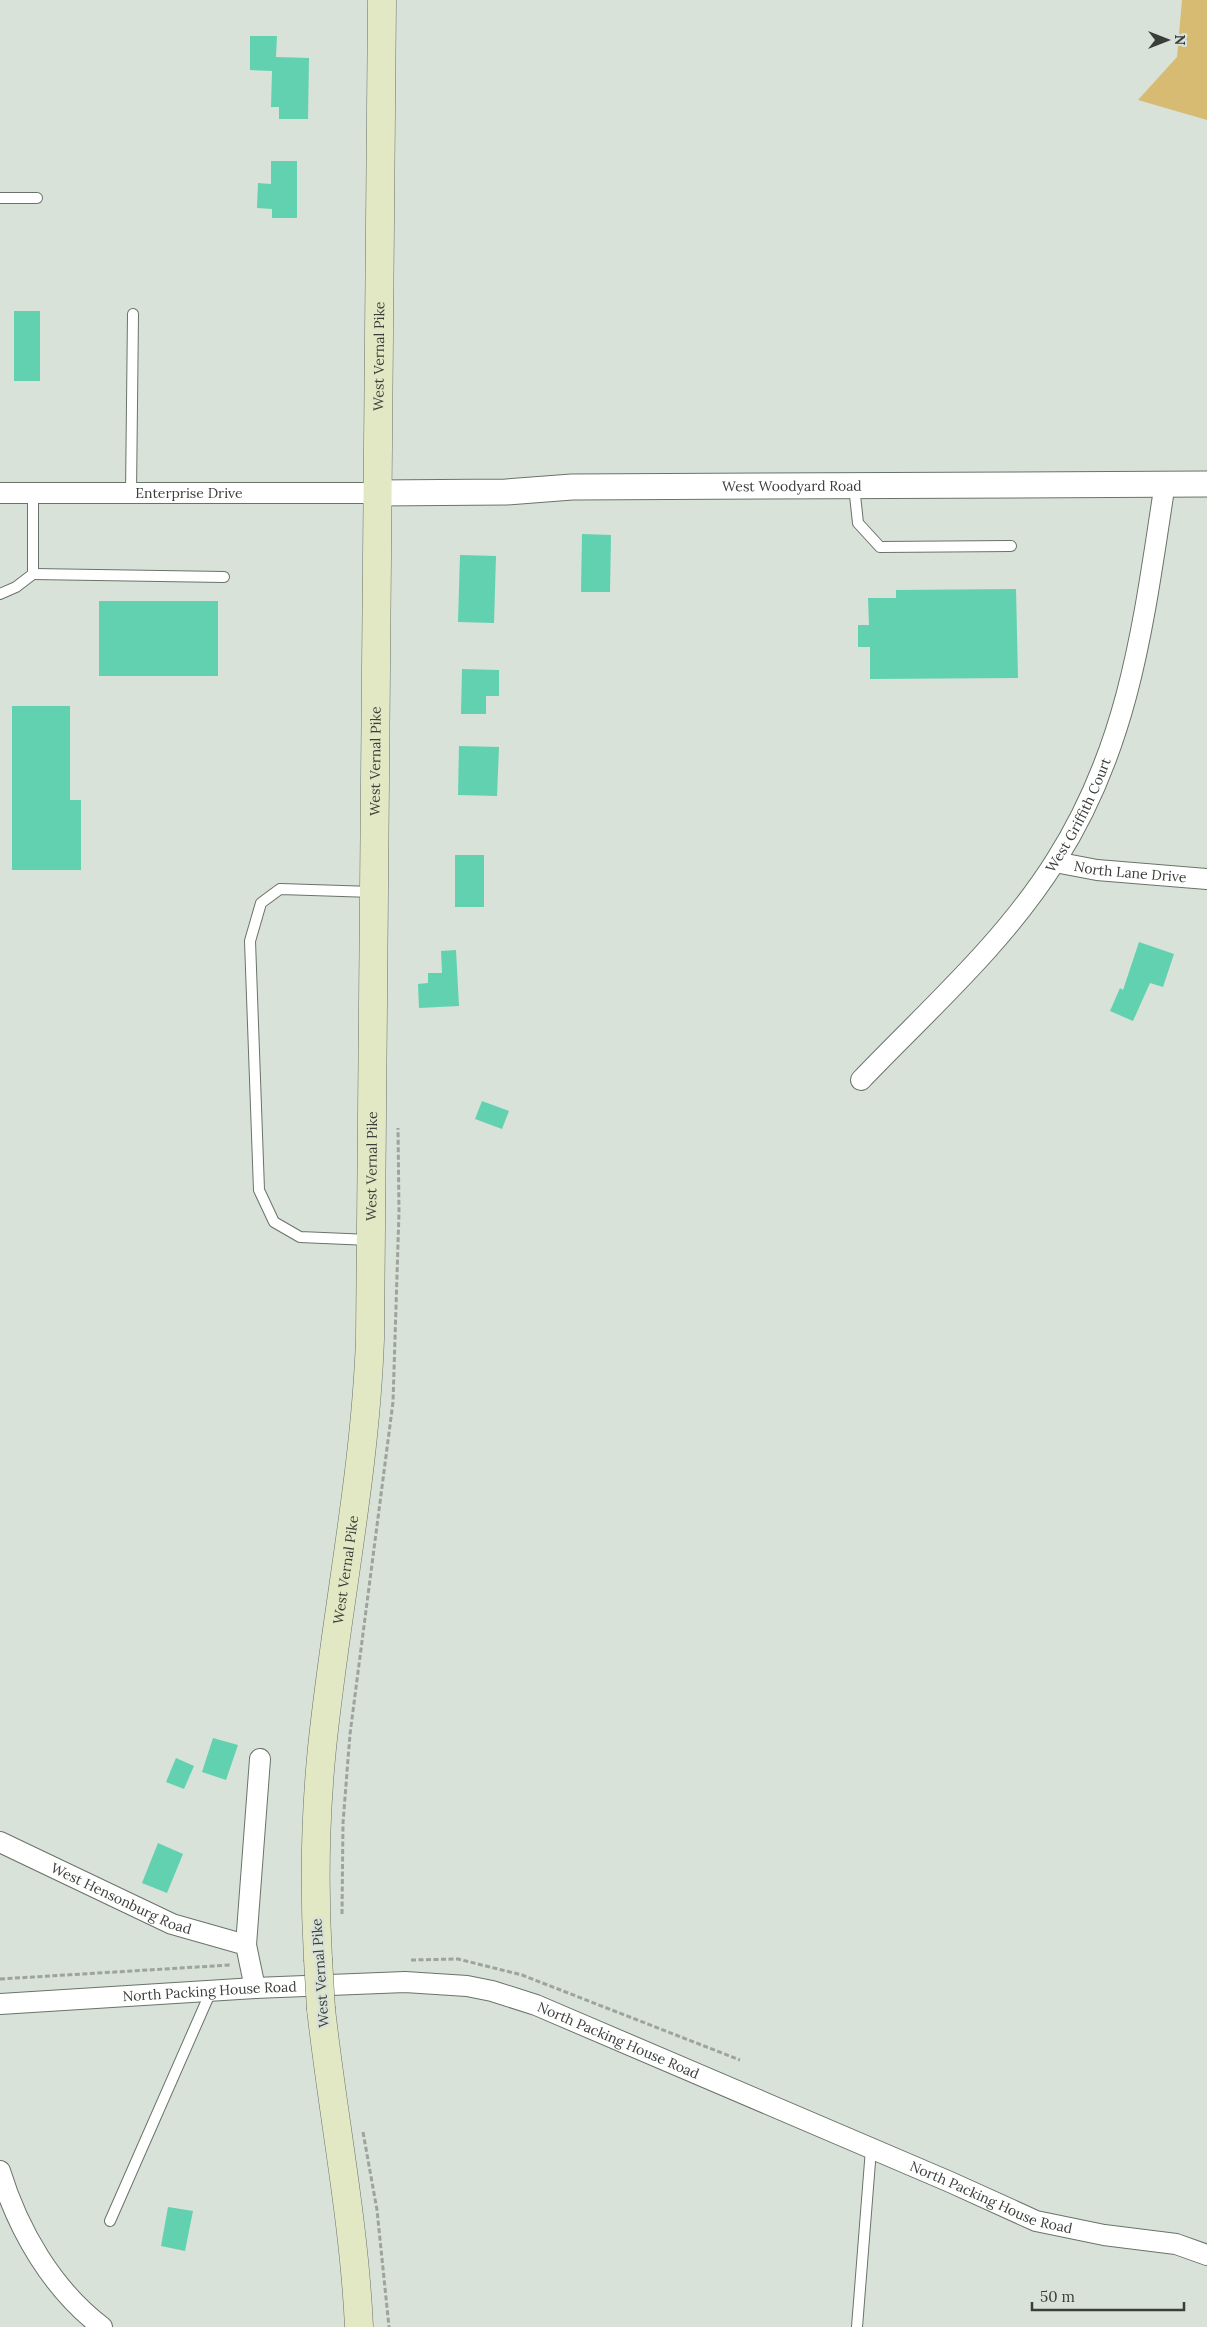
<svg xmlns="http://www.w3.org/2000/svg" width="1207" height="2327" font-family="Lora,serif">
<rect width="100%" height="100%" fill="#d8e2d8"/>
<path fill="#d7bb73" d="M 1182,0 L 1207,0 L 1207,120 L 1138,100 L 1177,57 Z"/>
<g fill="#61d1b0">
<path d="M 250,36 L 277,36 L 276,57 L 309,58 L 308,119 L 279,119 L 279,107 L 271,107 L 272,71 L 250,70 Z"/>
<path d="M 271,161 L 297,161 L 297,218 L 272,218 L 272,209 L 257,208 L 258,183 L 271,184 Z"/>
<rect x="14" y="311" width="26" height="70"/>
<path d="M 582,534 L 611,535 L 610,592 L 581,592 Z"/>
<path d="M 460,555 L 496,556 L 494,623 L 458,622 Z"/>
<path d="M 1016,589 L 1018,678 L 870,679 L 870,647 L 858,647 L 858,625 L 869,625 L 868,598 L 896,598 L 896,590 Z"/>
<rect x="99" y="601" width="119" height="75"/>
<path d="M 462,669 L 499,670 L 499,696 L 486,696 L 486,714 L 461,714 Z"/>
<path d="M 12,706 L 70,706 L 70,800 L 81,800 L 81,870 L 12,870 Z"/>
<path d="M 459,746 L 499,747 L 497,796 L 458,795 Z"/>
<rect x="455" y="855" width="29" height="52"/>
<path d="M 1139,942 L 1174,954 L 1163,987 L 1150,983 L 1133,1021 L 1110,1011 L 1120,988 L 1123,990 Z"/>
<path d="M 456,950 L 459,1006 L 419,1008 L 418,984 L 428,983 L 428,973 L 442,973 L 441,951 Z"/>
<path d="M 482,1101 L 509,1111 L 502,1129 L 475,1119 Z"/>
<path d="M 213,1738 L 238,1745 L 226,1780 L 202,1772 Z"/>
<path d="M 176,1758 L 194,1766 L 184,1789 L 166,1782 Z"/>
<path d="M 158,1843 L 183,1854 L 167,1893 L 142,1883 Z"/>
<path d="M 168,2207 L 193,2211 L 185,2251 L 161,2246 Z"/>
</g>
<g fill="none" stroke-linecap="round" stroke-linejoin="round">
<defs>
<g id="service">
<path d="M 0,198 L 37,198"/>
<path d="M 854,486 L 858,523 L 880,547 L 1011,546"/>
<path d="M 131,493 L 133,314"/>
<path d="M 33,574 L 224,577"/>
<path d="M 0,594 L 16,587 L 33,574 L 33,493"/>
<path d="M 370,1240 L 300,1237 L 274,1222 L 259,1190 L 250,941 L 261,903 L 280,889 L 373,892"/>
<path d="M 110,2221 L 211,1991"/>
<path d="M 857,2327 L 871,2149"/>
</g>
<g id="minor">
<path id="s1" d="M 0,493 L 377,493"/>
<path id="s2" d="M 1055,862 L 1097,870 L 1207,879"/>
<path id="s3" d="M 861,1080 C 928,1010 1004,943 1056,860 C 1131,742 1144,618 1165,483"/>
<path id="s4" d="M 0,1842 L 172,1924 L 246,1945 L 255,1988"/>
<path d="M 246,1945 L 260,1759"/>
<path id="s5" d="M 0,2004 L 255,1988 L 405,1982 L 467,1986 L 492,1991 L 536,2005 L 950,2182 L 1036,2221 L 1104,2235 L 1176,2244 L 1207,2255"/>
<path d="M 0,2171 C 18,2230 52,2289 102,2327"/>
</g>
<g id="tertiary">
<path id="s6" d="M 377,493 L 506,492 L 572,487 L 1207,484"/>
</g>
<g id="secondary">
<path id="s7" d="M 318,1959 C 314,1889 315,1818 322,1748 C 336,1611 365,1477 370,1339 L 382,0"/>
<path d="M 321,2009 C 333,2116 354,2220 359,2327"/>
</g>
</defs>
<use href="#service" stroke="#6a736a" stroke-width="12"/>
<use href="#minor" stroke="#6a736a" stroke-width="22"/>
<use href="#tertiary" stroke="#6a736a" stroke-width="27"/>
<use href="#secondary" stroke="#6a736a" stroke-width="29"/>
<g stroke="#9ca49c" stroke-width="3" stroke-dasharray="5 2.5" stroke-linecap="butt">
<path d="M 342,1914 L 343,1823 L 350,1734 L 393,1402 L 399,1212 L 398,1128"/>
<path d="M 411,1960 L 458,1959 L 522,1975 L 740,2060"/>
<path d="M 0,1979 L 230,1965"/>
<path d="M 363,2132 L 377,2210 L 389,2327"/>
</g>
<use href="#service" stroke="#fff" stroke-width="10"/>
<use href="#minor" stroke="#fff" stroke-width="20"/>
<use href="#tertiary" stroke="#fff" stroke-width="25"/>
<use href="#secondary" stroke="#e3e8c4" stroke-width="28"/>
<defs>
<path id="secondary-bridge" d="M 318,1959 L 321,2009"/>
</defs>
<use href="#secondary-bridge" stroke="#6a736a" stroke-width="29" stroke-linecap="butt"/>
<use href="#secondary-bridge" stroke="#e3e8c4" stroke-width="28"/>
</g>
<g text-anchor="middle" stroke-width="5" stroke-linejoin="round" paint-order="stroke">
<g font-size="14" fill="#3a3e3a" stroke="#d8e2d8">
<text dy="5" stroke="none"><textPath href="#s7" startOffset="1606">West Vernal Pike</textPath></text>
<text dy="5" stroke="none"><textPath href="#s6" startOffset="415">West Woodyard Road</textPath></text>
<text dy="5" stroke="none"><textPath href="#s1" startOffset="189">Enterprise Drive</textPath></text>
<text dy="5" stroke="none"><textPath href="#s7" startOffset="1201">West Vernal Pike</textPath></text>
<text dy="5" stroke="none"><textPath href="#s3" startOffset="345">West Griffith Court</textPath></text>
<text dy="5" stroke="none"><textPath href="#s2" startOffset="76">North Lane Drive</textPath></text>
<text dy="5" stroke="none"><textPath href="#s7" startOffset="796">West Vernal Pike</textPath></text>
<text dy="5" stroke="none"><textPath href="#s7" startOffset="391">West Vernal Pike</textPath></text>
<text dy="5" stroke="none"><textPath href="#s4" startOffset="134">West Hensonburg Road</textPath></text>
<text transform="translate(320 1973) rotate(-94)" y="5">West Vernal Pike</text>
<text dy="5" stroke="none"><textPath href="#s5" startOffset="210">North Packing House Road</textPath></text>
<text dy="5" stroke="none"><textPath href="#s5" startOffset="629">North Packing House Road</textPath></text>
<text dy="5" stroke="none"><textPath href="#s5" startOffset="1034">North Packing House Road</textPath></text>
</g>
</g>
<g transform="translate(1167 40) rotate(90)" stroke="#d8e2d8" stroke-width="4" paint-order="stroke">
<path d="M0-4L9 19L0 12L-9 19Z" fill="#3a3e3a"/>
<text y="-8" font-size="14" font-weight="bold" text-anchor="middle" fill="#3a3e3a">N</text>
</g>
<path d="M1032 2302v8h152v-8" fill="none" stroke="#3a3e3a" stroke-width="2.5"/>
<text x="1040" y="2302" font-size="15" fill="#3a3e3a" stroke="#d8e2d8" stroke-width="4" paint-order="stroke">50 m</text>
</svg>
